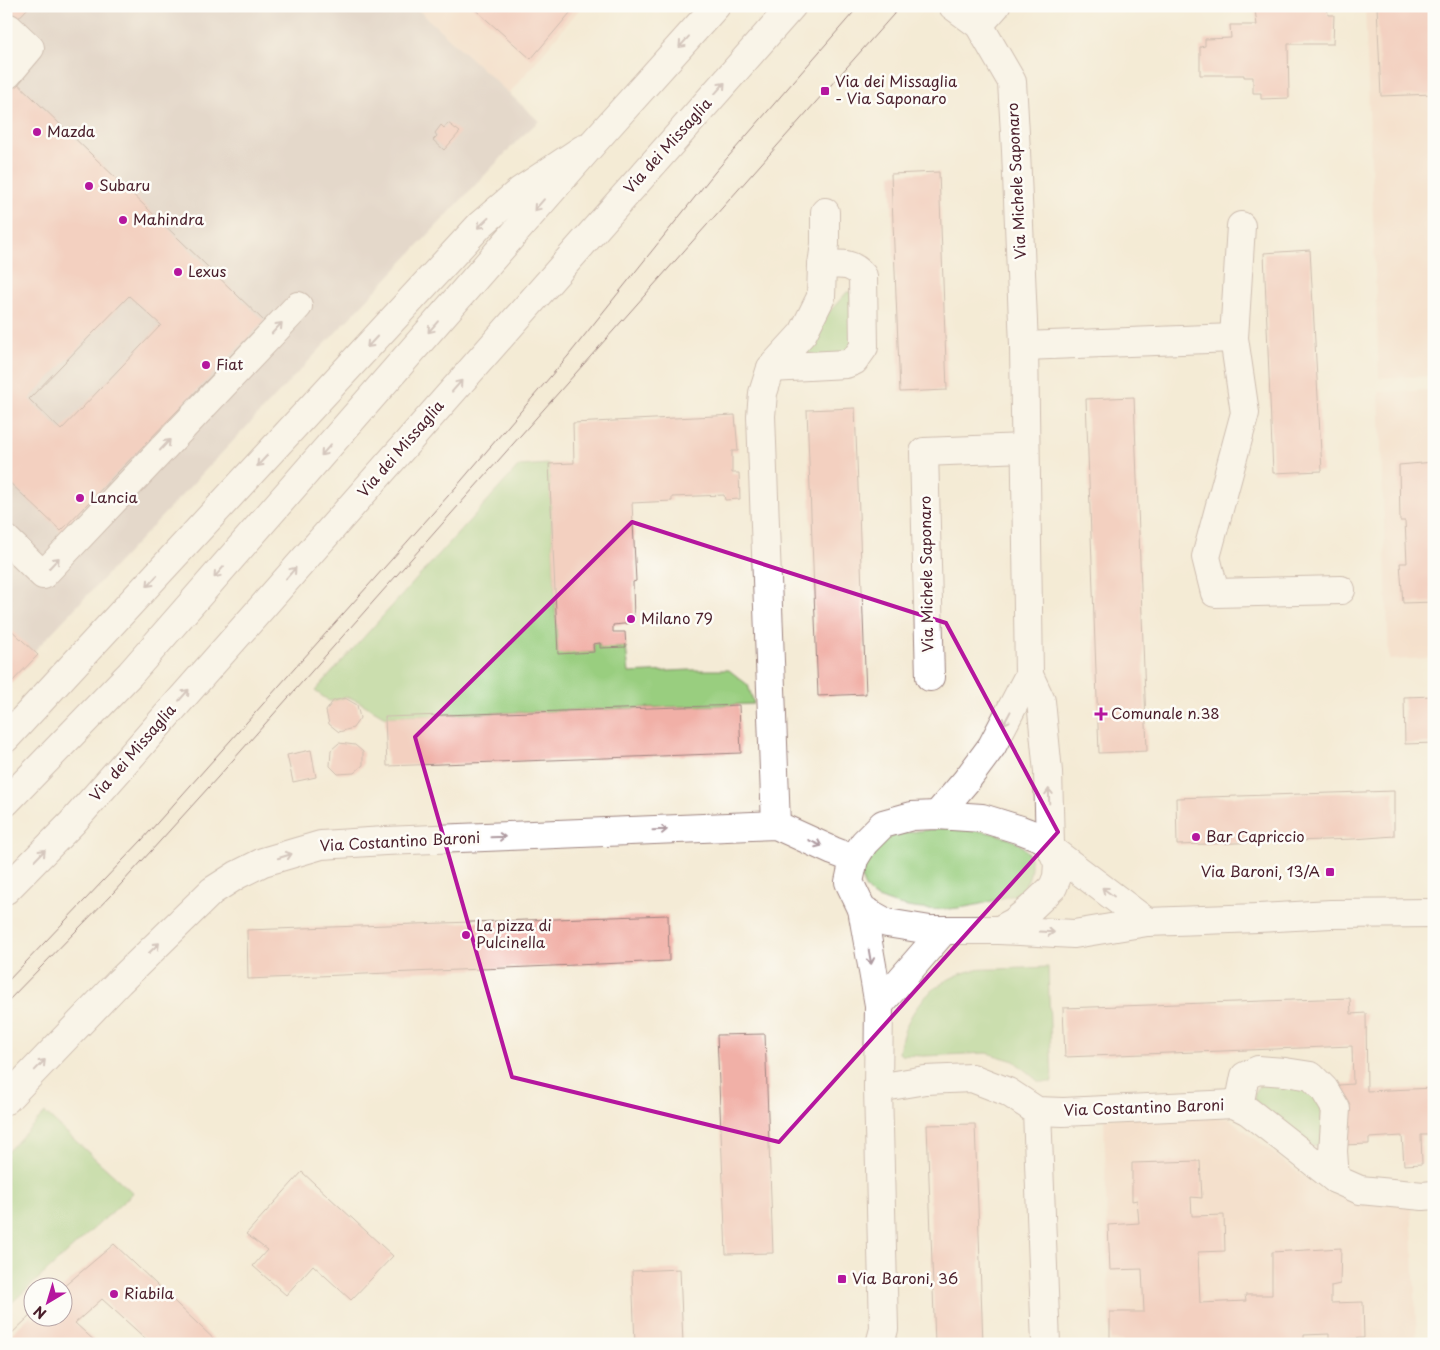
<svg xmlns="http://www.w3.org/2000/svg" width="1440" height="1350" font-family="'Playpen Sans',sans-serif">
<rect width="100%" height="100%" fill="#fdfcf7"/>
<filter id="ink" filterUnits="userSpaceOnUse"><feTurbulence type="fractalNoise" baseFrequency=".02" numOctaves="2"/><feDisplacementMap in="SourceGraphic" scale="10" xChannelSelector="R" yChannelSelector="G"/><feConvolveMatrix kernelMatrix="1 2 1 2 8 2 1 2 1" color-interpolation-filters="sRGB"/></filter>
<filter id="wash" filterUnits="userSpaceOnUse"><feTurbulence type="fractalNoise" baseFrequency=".0096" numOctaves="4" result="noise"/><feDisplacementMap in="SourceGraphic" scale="20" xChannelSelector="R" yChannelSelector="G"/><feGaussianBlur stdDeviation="1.12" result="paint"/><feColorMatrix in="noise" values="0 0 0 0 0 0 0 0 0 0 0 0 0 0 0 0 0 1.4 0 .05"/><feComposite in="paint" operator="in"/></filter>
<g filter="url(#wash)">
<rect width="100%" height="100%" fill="#f4ebd6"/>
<g fill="#f4d3c0">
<path d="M 414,6 L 582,6 L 509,94 Z"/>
<path d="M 1365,6 L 1434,6 L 1434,376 L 1379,378 Z"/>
<path d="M 1434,390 L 1434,658 L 1389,660 L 1379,392 Z"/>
<path d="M 1203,1115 L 1230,1119 L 1319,1189 L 1346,1199 L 1367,1202 L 1411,1201 L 1417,1344 L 1110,1344 L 1104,1118 Z"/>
</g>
<path fill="#d0c0bc" d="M 6,6 L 414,6 L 539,121 L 518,140 L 6,681 Z"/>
<g fill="#99ce7f" stroke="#727655">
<path d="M 847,292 L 856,292 L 858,349 L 803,363 L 797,348 Z"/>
<path d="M 549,464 L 558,653 L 594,652 L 593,644 L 600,643 L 600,648 L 626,647 L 629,673 L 690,670 L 729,670 L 748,685 L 754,704 L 385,717 L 356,700 L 346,697 L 333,701 L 329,701 L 315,691 L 519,466 Z"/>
<path d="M 948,827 C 973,830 1035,833 1031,868 C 1030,878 1025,888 1016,894 C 1012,896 1006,897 1002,898 C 965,910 923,915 886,901 C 882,899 876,898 872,895 C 863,888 862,879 859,869 L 879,841 L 903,833 Z"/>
<path d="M 1048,967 L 1052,1082 L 1039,1082 L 1014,1061 L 987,1053 L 924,1056 L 901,1055 L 899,1053 C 904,1012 933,979 974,970 C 981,969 990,969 997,969 C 1014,968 1031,968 1048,967 Z"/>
<path d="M 1264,1083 L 1304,1086 L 1321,1101 C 1321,1111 1325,1133 1321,1141 C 1320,1143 1317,1145 1314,1147 L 1255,1101 C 1253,1092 1256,1087 1264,1083 Z"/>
<path d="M 45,1113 L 133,1193 L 6,1308 L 6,1153 Z"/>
</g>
<g id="blocks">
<g fill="#f1b0a7" fill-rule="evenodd">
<path d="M 6,6 L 30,6 L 6,31 Z"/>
<path d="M 471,6 L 576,6 L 531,59 Z"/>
<path d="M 1230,6 L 1327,7 L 1328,15 L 1334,15 L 1333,44 L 1288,44 L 1289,98 L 1261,99 L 1261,93 L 1253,93 L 1253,77 L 1244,77 L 1244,75 L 1200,75 L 1200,47 L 1205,46 L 1205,39 L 1231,38 L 1230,25 L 1257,25 L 1255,10 L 1230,11 Z"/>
<path d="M 1377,6 L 1434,6 L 1434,94 L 1381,96 Z"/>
<path d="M 6,72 L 264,321 L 61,531 L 6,479 ZM 129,296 L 161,325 L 61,430 L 29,399 Z"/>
<path d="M 448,123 L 460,132 L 444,150 L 433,140 L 437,136 L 435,133 L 441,125 L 444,128 Z"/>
<path d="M 939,172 L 947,390 L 900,392 L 891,174 Z"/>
<path d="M 1310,250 L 1322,471 L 1273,473 L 1264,253 Z"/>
<path d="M 1134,397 L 1147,751 L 1099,753 L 1086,399 Z"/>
<path d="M 855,408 L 866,694 L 818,696 L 807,410 Z"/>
<path d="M 735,415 L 738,451 L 732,451 L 732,473 L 739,473 L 740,499 L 725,500 L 724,495 L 672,497 L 672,501 L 632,503 L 636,581 L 633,582 L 634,623 L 613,625 L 613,632 L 625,632 L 626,647 L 600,648 L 600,643 L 593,644 L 594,652 L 558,654 L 549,464 L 574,463 L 573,423 Z"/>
<path d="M 1434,462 L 1434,602 L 1403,603 L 1400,563 L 1407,563 L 1405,521 L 1400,521 L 1399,465 Z"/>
<path d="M 6,625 L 38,655 L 6,688 Z"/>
<path d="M 1434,696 L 1434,743 L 1405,744 L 1404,697 Z"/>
<path d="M 345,698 L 357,705 L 360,718 L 353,728 L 339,732 L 329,724 L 326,711 L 333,701 Z"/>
<path d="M 739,705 L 741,753 L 387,766 L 385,717 Z"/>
<path d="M 339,743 L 355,745 L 363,752 L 363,765 L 354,773 L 338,774 L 330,766 L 331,750 Z"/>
<path d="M 311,750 L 316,777 L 293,782 L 287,755 Z"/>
<path d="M 1394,791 L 1394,836 L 1354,839 L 1177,845 L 1176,798 Z"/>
<path d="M 668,915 L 669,961 L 248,979 L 247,930 Z"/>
<path d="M 1350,998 L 1351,1014 L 1366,1013 L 1367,1091 L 1434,1088 L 1434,1135 L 1421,1135 L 1422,1164 L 1404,1165 L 1402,1136 L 1369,1138 L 1369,1144 L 1342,1145 L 1339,1085 L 1353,1084 L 1352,1046 L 1065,1057 L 1063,1008 Z"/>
<path d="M 765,1034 L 773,1253 L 726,1254 L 717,1035 Z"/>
<path d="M 975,1124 L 983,1344 L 935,1344 L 927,1125 Z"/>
<path d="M 1200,1161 L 1202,1198 L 1191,1197 L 1192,1216 L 1224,1215 L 1225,1251 L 1198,1252 L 1200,1303 L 1246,1301 L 1245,1295 L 1272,1295 L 1272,1252 L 1341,1248 L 1340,1284 L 1331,1286 L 1331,1303 L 1363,1302 L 1364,1338 L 1329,1340 L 1329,1334 L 1304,1335 L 1304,1344 L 1123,1344 L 1123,1341 L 1110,1340 L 1110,1312 L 1144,1312 L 1142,1269 L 1110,1270 L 1108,1225 L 1139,1223 L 1137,1200 L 1132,1201 L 1132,1163 Z"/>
<path d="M 302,1172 L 393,1256 L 351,1300 L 313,1265 L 286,1295 L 253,1266 L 267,1250 L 246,1234 Z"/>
<path d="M 114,1244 L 219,1344 L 142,1344 L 146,1339 L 102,1299 L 75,1323 L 98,1344 L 6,1344 L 6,1339 L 32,1314 L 32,1318 L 62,1318 L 62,1288 Z"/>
<path d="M 680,1269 L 683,1344 L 635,1344 L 632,1271 Z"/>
</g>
</g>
</g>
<g filter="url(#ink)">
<use href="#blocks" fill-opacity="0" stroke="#9f8580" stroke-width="1"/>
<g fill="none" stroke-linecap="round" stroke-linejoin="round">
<defs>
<g id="minor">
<path d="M 953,6 L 979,25 L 1012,82 L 1016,151 L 1024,346 L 1029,675 L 1041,701 L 1048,772 L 1050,845"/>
<path d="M 979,25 L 996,6"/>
<path d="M 8,74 L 30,48 L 9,28"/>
<path d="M 1241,226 L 1234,338 L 1245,413 L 1206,557 L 1215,593 L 1341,590"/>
<path d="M 1024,346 L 1234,338"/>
<path d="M 771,368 L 846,364 L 854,361 L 864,347 L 863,276 C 851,261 839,265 822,265"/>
<path d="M 6,539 L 43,575 L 298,306"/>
<path d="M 930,677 L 924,452 L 1025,448"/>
<path d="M 6,738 L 480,225 L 520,191 L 583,149"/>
<path d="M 937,815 L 966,781 L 992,746 L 1029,675"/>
<path d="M 776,825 L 761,416 L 763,393 L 771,368 L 803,333 L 821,297 L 822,265 L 825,244 L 825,212"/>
<path d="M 1053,851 L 1147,922"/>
<path d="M 862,909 L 887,923 L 930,930 L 944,930"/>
<path d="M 879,1005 L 944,930 L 999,930 L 1074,934 L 1147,922 L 1258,918 L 1331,914 L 1434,913"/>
<path d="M 878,1088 L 925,1080 L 972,1078 L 1008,1092 L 1037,1111 L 1063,1112 L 1234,1104 L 1248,1111 L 1335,1179 L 1360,1190 L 1423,1196 L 1434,1195"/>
<path d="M 6,1100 L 119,982 L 212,891 L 237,875 L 263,862 L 321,845 L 385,841 L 776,825 L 833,851 L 854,859"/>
<path d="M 1234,1104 L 1241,1096 L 1245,1076 L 1258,1070 L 1285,1072 L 1311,1076 L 1324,1089 L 1336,1109 L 1333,1151 L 1335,1179"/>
<path d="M 1037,1111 L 1046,1344"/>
<path d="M 880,1344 L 884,1329 L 878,1088 L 879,1005 L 862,909 L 849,882 L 854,859 L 864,843 L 883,824 L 912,816 L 937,815 L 982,818 L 1021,830 L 1042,838 L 1050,845 L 1058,863 L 1057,877 L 1053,887 L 1030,909 L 1014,922 L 999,930"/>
</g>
<g id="major">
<path d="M 6,802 L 130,674 L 594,142 L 716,6"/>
<path d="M 6,890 L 72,823 L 792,6"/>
</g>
</defs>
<use href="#minor" stroke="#9f8580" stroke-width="30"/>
<use href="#major" stroke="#9f8580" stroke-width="30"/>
<use href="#minor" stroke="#fff" stroke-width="28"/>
<use href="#major" stroke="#fff" stroke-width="28"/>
<g stroke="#4a1f2b" stroke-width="1">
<path d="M 6,983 L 142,840 L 456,487 L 568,356 L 715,172 L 859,6"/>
<path d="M 6,1003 L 113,893 L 218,777 L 901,6"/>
</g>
</g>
<defs><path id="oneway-shaft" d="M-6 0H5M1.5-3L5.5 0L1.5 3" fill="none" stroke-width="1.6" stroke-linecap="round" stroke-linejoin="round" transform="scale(1.25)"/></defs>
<g stroke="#ae9aa0">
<use href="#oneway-shaft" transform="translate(684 42) rotate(132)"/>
<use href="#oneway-shaft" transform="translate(720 88) rotate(-48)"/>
<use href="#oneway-shaft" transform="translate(539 205) rotate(131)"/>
<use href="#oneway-shaft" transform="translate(483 223) rotate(137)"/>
<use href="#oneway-shaft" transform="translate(433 327) rotate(131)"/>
<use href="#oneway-shaft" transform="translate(277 328) rotate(-47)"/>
<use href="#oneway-shaft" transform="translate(372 342) rotate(133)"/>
<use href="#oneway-shaft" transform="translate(457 386) rotate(-49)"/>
<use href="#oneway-shaft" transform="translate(165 445) rotate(-47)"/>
<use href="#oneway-shaft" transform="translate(326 450) rotate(131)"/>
<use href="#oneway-shaft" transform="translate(262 461) rotate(133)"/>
<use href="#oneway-shaft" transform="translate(54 563) rotate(-47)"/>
<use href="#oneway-shaft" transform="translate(219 572) rotate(131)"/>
<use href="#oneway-shaft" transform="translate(291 573) rotate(-49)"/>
<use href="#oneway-shaft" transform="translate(152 581) rotate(133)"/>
<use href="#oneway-shaft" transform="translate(184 695) rotate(-49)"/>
<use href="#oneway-shaft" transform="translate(1007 718) rotate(118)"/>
<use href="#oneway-shaft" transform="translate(1049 796) rotate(-92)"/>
<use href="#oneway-shaft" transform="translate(660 830) rotate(-2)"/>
<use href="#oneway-shaft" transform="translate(498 837) rotate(-2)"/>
<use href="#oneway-shaft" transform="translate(815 843) rotate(24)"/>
<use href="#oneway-shaft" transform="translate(40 855) rotate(-46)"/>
<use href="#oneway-shaft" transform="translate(285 856) rotate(-17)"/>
<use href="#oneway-shaft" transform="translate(1108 892) rotate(-143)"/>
<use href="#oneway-shaft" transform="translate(1047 932) rotate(3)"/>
<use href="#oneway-shaft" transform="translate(154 948) rotate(-44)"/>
<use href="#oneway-shaft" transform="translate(870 957) rotate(80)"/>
<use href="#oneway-shaft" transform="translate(40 1065) rotate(-46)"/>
</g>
</g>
<path d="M0 0H1440V1350H0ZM 632,522 L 946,623 L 1058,832 L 779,1142 L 512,1077 L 415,737 Z" fill="#f4ebd6" fill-opacity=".55" fill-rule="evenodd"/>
<path fill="none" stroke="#b5179e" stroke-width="4" stroke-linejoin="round" d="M 632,522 L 946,623 L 1058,832 L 779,1142 L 512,1077 L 415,737 Z"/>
<g fill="#b5179e" stroke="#fdfcf7" stroke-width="2">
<rect x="820" y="86" width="10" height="10" rx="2.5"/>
<circle cx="37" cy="132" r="5"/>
<circle cx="89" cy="186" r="5"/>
<circle cx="123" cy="220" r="5"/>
<circle cx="178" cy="272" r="5"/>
<circle cx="206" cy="365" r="5"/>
<circle cx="80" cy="498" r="5"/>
<circle cx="631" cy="619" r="5"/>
<path d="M1098.5 706.5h5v5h5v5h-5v5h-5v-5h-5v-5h5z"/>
<circle cx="1196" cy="837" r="5"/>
<rect x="1325" y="867" width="10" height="10" rx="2.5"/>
<circle cx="466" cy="935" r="5"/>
<rect x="837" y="1274" width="10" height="10" rx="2.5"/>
<circle cx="114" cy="1294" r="5"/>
</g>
<g text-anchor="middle" stroke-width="5" stroke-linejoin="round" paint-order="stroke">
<g font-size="15" fill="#4a1f2b" stroke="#fdfcf7" text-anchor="start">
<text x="835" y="87">Via dei Missaglia<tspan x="835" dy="17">- Via Saponaro</tspan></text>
<text x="47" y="137">Mazda</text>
<text x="99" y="191">Subaru</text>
<text x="133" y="225">Mahindra</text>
<text x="188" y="277">Lexus</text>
<text x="216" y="370">Fiat</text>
<text x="90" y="503">Lancia</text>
<text x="641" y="624">Milano 79</text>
<text x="1111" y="719">Comunale n.38</text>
<text x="1206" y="842">Bar Capriccio</text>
<text x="1320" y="877" text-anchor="end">Via Baroni, 13/A</text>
<text x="476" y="931">La pizza di<tspan x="476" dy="17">Pulcinella</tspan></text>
<text x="852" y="1284">Via Baroni, 36</text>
<text x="124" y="1299">Riabila</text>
</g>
<g font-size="15" fill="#4a1f2b" stroke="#fdfcf7">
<text transform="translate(668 146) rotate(-48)" y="5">Via dei Missaglia</text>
<text transform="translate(1017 181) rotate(-93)" y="5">Via Michele Saponaro</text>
<text transform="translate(401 449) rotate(-49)" y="5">Via dei Missaglia</text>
<text transform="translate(927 574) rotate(-91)" y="5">Via Michele Saponaro</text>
<text transform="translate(133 753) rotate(-49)" y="5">Via dei Missaglia</text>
<text transform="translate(400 842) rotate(-3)" y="5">Via Costantino Baroni</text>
<text transform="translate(1144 1108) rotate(-2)" y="5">Via Costantino Baroni</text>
</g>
</g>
<rect width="1440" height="1350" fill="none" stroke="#fdfcf7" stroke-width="25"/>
<g transform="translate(48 1302) rotate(218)"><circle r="24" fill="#fdfcf7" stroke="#b5a4a5"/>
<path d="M0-4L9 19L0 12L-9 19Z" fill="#b5179e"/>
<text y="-8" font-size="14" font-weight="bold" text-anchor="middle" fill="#4a1f2b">N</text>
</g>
</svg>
